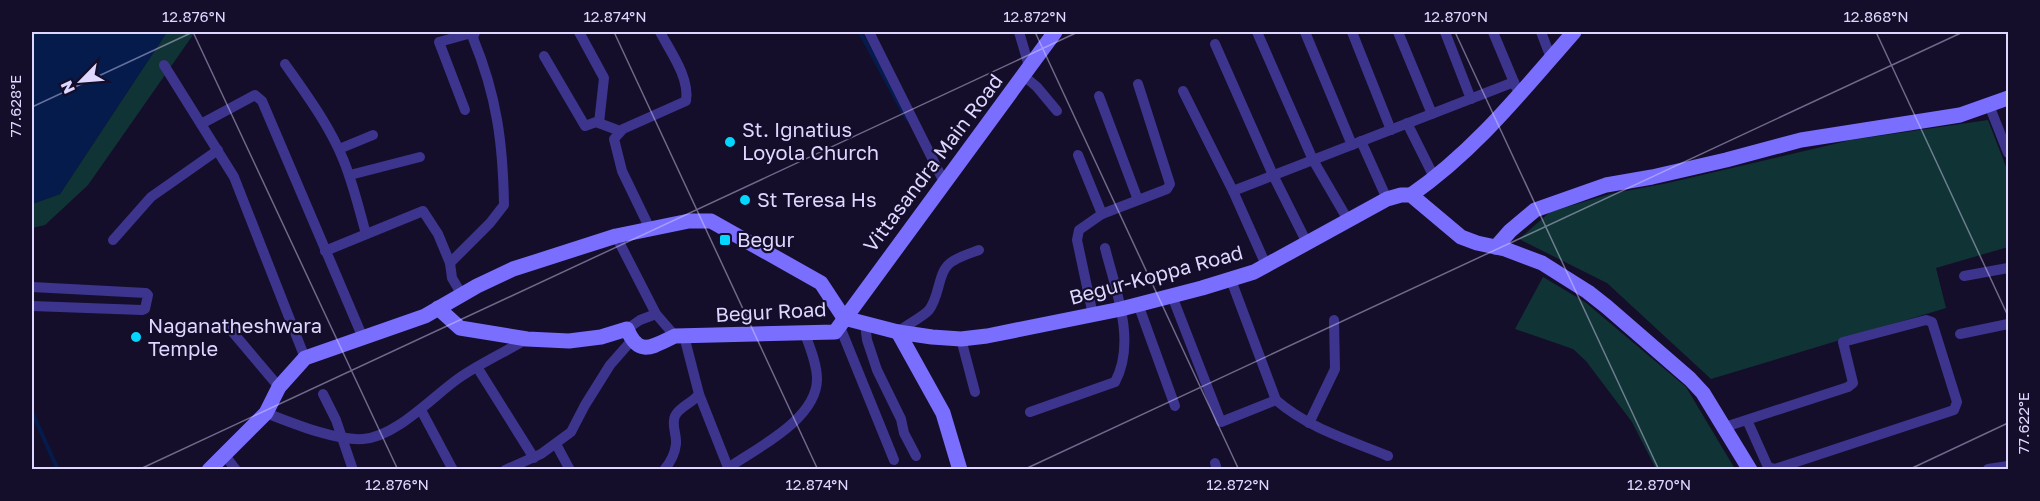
<svg xmlns="http://www.w3.org/2000/svg" width="2040" height="501" font-family="'Golos Text',sans-serif">
<rect width="100%" height="100%" fill="#140e2a"/>
<g fill="#103435">
<path d="M 167,32 L 195,32 L 88,185 L 45,225 L 32,228 L 32,204 L 60,194 Z"/>
<path d="M 1988,120 L 2008,172 L 2008,247 L 1936,268 L 1946,308 L 1711,379 L 1607,283 L 1519,239 L 1550,212 L 1610,194 L 1668,183 L 1851,140 Z"/>
<path d="M 1543,277 L 1585,302 L 1686,387 L 1735,469 L 1656,469 L 1632,422 L 1586,361 L 1573,349 L 1515,329 Z"/>
</g>
<path fill="#051b4c" d="M 32,32 L 167,32 L 60,194 L 32,204 Z"/>
<g fill="none" stroke-linecap="round" stroke-linejoin="round">
<g stroke="#051b4c" stroke-width="4">
<path d="M 860,32 L 907,119"/>
<path d="M 32,412 L 58,470"/>
</g>
<g stroke="#3d348e" stroke-width="10">
<path d="M 579,32 L 604,78 L 599,123"/>
<path d="M 869,32 L 944,182"/>
<path d="M 1019,32 L 1029,66"/>
<path d="M 1257,32 L 1313,160 L 1348,220"/>
<path d="M 1305,32 L 1352,145"/>
<path d="M 1352,32 L 1391,130"/>
<path d="M 1398,32 L 1432,114"/>
<path d="M 1445,32 L 1471,99"/>
<path d="M 1493,32 L 1516,87"/>
<path d="M 1541,32 L 1551,58"/>
<path d="M 1215,44 L 1273,175 L 1307,243"/>
<path d="M 544,56 L 585,126 L 596,122 L 620,131"/>
<path d="M 285,64 C 306,94 329,125 343,159 C 353,183 359,209 366,234"/>
<path d="M 164,65 L 234,177 L 305,358"/>
<path d="M 1024,76 L 1037,87 L 1057,111"/>
<path d="M 1183,91 L 1233,191 L 1266,265"/>
<path d="M 1099,96 L 1138,200"/>
<path d="M 1989,105 L 2008,153"/>
<path d="M 465,110 L 439,42 L 475,32"/>
<path d="M 1407,123 L 1435,179"/>
<path d="M 201,124 L 255,95 L 262,101 L 363,338"/>
<path d="M 1361,141 L 1387,199"/>
<path d="M 339,149 L 373,135"/>
<path d="M 1078,155 L 1102,214"/>
<path d="M 350,175 L 420,157"/>
<path d="M 1233,191 L 1514,82"/>
<path d="M 650,229 L 622,171 L 614,139 L 623,129 L 686,101 C 690,78 670,51 660,32"/>
<path d="M 616,236 L 656,314 L 675,336"/>
<path d="M 113,240 L 151,197 L 218,150"/>
<path d="M 325,251 L 423,211 L 438,234 L 450,263"/>
<path d="M 1964,276 L 2008,268"/>
<path d="M 1231,280 L 1276,400 C 1308,428 1349,440 1388,456"/>
<path d="M 32,287 L 146,293 L 148,295 L 145,309 L 142,310 L 32,306"/>
<path d="M 462,295 L 452,278 L 450,263 L 490,223 L 504,205 C 503,144 497,96 473,38 L 475,32"/>
<path d="M 1172,296 L 1221,422 L 1276,400"/>
<path d="M 1138,304 L 1175,406"/>
<path d="M 1093,315 L 1077,240 L 1079,230 L 1102,214 L 1167,189 L 1170,184 L 1138,84"/>
<path d="M 865,324 L 867,340 L 877,370 L 901,419 L 904,433 L 916,456"/>
<path d="M 840,327 L 894,460"/>
<path d="M 230,329 L 279,387"/>
<path d="M 627,329 L 640,320 L 656,314"/>
<path d="M 898,332 C 905,326 924,316 929,310 C 941,294 937,270 953,261 C 961,256 971,253 979,250"/>
<path d="M 1960,334 L 2008,324"/>
<path d="M 961,339 L 975,392"/>
<path d="M 477,367 L 534,458"/>
<path d="M 323,394 L 336,420 L 353,470"/>
<path d="M 699,394 L 729,470"/>
<path d="M 421,410 L 453,470"/>
<path d="M 1030,412 L 1115,382 C 1137,342 1115,288 1105,248"/>
<path d="M 266,413 C 292,423 336,441 363,439 C 396,437 433,396 459,378 C 481,363 505,352 527,339"/>
<path d="M 1309,423 L 1335,369 L 1334,320"/>
<path d="M 1725,427 L 1848,387 L 1853,383 L 1843,342 L 1926,320 L 1932,322 L 1957,402 L 1954,410 L 1775,469 L 1768,467 L 1747,420"/>
<path d="M 556,444 L 570,470"/>
<path d="M 224,454 L 236,470"/>
<path d="M 1215,463 L 1217,470"/>
<path d="M 728,468 C 757,448 817,419 817,379 C 817,364 810,348 805,334"/>
<path d="M 1988,469 L 2008,466"/>
<path d="M 505,470 L 541,454 L 571,432 L 585,405 L 610,365 L 632,340"/>
<path d="M 664,470 C 670,463 675,453 676,444 C 677,435 671,424 675,416 C 680,406 693,403 699,394 L 684,336"/>
</g>
<g stroke="#7a6eff" stroke-width="15">
<path d="M 1411,195 C 1475,151 1523,90 1574,32"/>
<path d="M 1496,247 L 1510,231 L 1535,210 L 1606,185 L 1652,177 L 1726,160 L 1801,140 L 1960,115 L 2008,98"/>
<path d="M 438,308 L 460,328 L 527,339 L 569,341 L 601,337 L 627,329 C 639,358 653,346 675,336 L 835,332 L 1055,32"/>
<path d="M 844,318 L 898,332 L 932,337 L 961,339 L 987,336 L 1121,309 L 1202,288 L 1254,272 L 1387,199 L 1401,195 L 1411,195 L 1461,237 L 1477,243 L 1505,249 L 1542,263 L 1588,292 L 1607,307 L 1690,379 L 1703,393 L 1750,470"/>
<path d="M 898,332 L 943,413 L 960,470"/>
<path d="M 209,470 L 266,413 L 279,387 L 305,358 L 425,316 L 477,286 L 513,269 L 616,236 L 689,221 L 711,221 L 821,283 L 844,318"/>
</g>
</g>
<path fill="none" stroke="#ded7ff" stroke-width="1.5" stroke-opacity="0.45" d="M 193,32 L 398,470M 614,32 L 818,470M 1035,32 L 1239,470M 1455,32 L 1659,470M 1876,32 L 2008,316M 32,107 L 193,32M 138,470 L 1078,32M 1023,470 L 1963,32M 1908,470 L 2008,423"/>
<g fill="#03d7ff" stroke="#140e2a" stroke-width="2">
<circle cx="730" cy="142" r="6"/>
<circle cx="745" cy="200" r="6"/>
<rect x="719" y="234" width="12" height="12" rx="3"/>
<circle cx="136" cy="337" r="6"/>
</g>
<g text-anchor="middle" stroke-width="4.5" stroke-linejoin="round" paint-order="stroke">
<g font-size="20" fill="#ded7ff" stroke="#140e2a" text-anchor="start">
<text x="742" y="137">St. Ignatius<tspan x="742" dy="23">Loyola Church</tspan></text>
<text x="757" y="207">St Teresa Hs</text>
<text x="737" y="247">Begur</text>
<text x="148" y="333">Naganatheshwara<tspan x="148" dy="23">Temple</tspan></text>
</g>
<g font-size="20" fill="#ded7ff" stroke="#140e2a">
<text transform="translate(933 163) rotate(-53)" y="7">Vittasandra Main Road</text>
<text transform="translate(1156 275) rotate(-15)" y="7">Begur-Koppa Road</text>
<text transform="translate(771 312) rotate(-3)" y="7">Begur Road</text>
</g>
</g>
<rect width="2040" height="501" fill="none" stroke="#140e2a" stroke-width="66"/>
<g transform="translate(81 81) rotate(245)" stroke="#140e2a" stroke-width="4.5" paint-order="stroke">
<path d="M0-4.5L10 22L0 15L-10 22Z" fill="#ded7ff"/>
<text y="-9" font-size="16" font-weight="bold" text-anchor="middle" fill="#ded7ff">N</text>
</g>
<rect x="33" y="33" width="1974" height="435" fill="none" stroke="#ded7ff" stroke-width="2"/>
<g font-size="15" text-anchor="middle" fill="#ded7ff">
<text x="194" y="22">12.876°N</text>
<text x="615" y="22">12.874°N</text>
<text x="1035" y="22">12.872°N</text>
<text x="1456" y="22">12.870°N</text>
<text x="1876" y="22">12.868°N</text>
<text transform="translate(16 106) rotate(-90)" y="5">77.628°E</text>
<text transform="translate(2024 423) rotate(-90)" y="5">77.622°E</text>
<text x="397" y="490">12.876°N</text>
<text x="817" y="490">12.874°N</text>
<text x="1238" y="490">12.872°N</text>
<text x="1659" y="490">12.870°N</text>
</g>
</svg>
